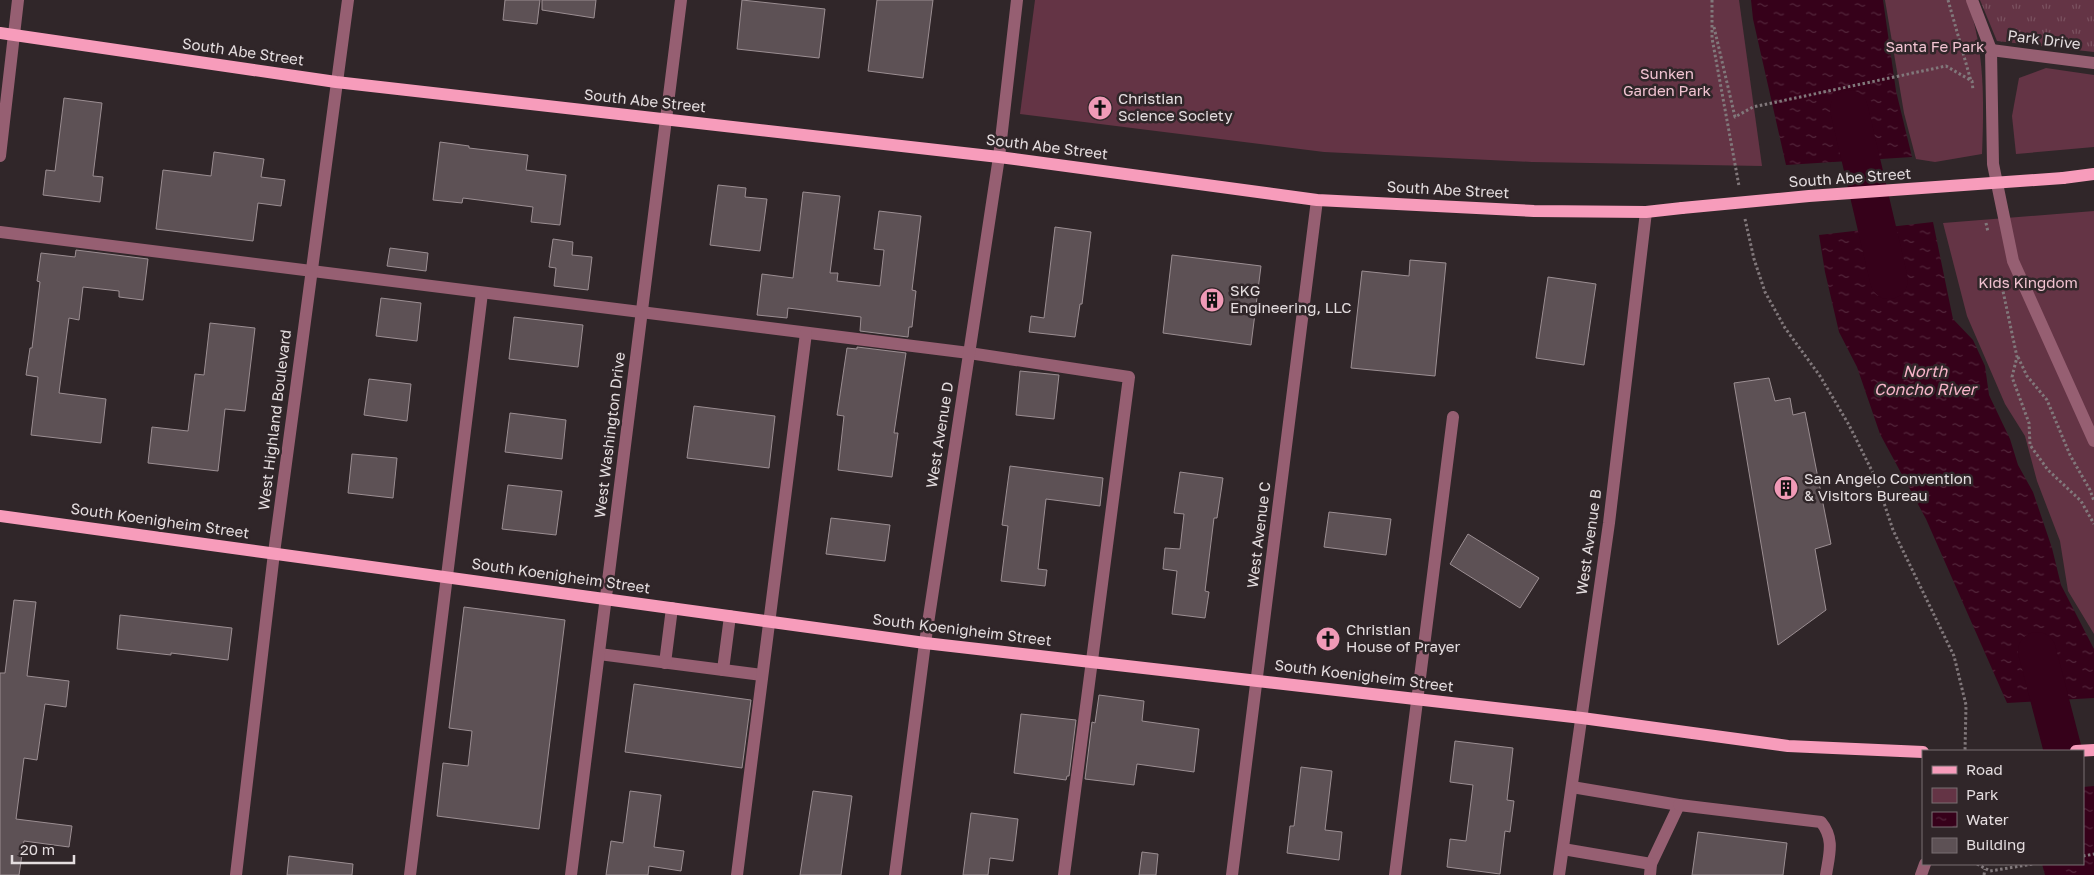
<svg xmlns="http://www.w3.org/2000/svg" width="2094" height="875" font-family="'Golos Text',sans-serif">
<defs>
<pattern id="grass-tufts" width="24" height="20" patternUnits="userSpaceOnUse" patternTransform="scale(1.25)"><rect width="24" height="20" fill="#643445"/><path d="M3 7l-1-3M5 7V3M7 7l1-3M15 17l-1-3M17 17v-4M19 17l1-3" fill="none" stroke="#7a515f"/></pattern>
<pattern id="water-ripples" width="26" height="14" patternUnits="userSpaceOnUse" patternTransform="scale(1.25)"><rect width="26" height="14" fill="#36011a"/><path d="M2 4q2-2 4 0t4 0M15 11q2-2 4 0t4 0" fill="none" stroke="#53263b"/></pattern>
</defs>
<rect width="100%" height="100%" fill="#302629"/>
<path fill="url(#grass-tufts)" d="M 1980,0 L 2094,0 L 2094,52 L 1997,41 Z"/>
<g fill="#643445">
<path d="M 1035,0 L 1739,0 L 1762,166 L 1532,162 L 1324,152 L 1020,114 Z"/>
<path d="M 1885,0 L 1967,0 C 1985,49 1984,102 1982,154 L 1935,162 L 1916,159 L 1904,113 Z"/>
<path d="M 2046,68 L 2094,75 L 2094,147 L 2016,154 L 2012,116 L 2019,78 Z"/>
<path d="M 2094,211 L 2094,634 L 2068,591 L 2060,541 L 2037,481 L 2025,436 L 2005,404 L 1967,316 L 1943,223 Z"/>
</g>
<g fill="url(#water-ripples)">
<path d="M 1751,0 L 1883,0 L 1896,91 L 1912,157 L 1786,165 L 1753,19 Z"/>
<path d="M 1933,222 L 1953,319 L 1973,340 L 1985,366 L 1989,395 L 2010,439 L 2018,465 L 2033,492 L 2052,548 L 2061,585 L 2094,649 L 2094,698 L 2007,703 L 1926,519 L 1880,434 L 1857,367 L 1839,332 L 1825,272 L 1819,235 Z"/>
<path d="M 2094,786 L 2094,875 L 2045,875 L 2042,864 L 2083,864 L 2083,787 Z"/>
</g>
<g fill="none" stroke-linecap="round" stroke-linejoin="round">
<g stroke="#36011a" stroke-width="38">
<path d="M 1849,109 L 1889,280"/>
<path d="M 2037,651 L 2063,751"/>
</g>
</g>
<g fill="#5d5155" stroke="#9b8e92">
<path d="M 505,0 L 540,0 L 537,24 L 503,20 Z"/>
<path d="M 542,0 L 596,0 L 594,18 L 542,10 Z"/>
<path d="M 742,0 L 825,9 L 819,58 L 737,49 Z"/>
<path d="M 877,0 L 933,0 L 923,78 L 868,71 Z"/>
<path d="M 64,98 L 102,103 L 93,176 L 103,177 L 100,202 L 43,195 L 46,170 L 55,171 Z"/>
<path d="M 440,142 L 469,146 L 469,148 L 528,155 L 526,170 L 566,175 L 560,225 L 531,222 L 533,207 L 463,198 L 462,203 L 433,200 Z"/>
<path d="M 214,152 L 264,159 L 261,177 L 285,180 L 281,206 L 258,203 L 253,241 L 156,229 L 163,170 L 211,176 Z"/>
<path d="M 718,185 L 746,188 L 745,197 L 767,199 L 760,251 L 710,245 Z"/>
<path d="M 803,192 L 840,196 L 830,273 L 838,273 L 837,281 L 880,286 L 884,250 L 874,249 L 879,211 L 921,216 L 912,290 L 916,291 L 912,327 L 909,327 L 908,337 L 860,331 L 861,317 L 788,308 L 787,318 L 757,315 L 762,274 L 793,278 Z"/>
<path d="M 1055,227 L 1091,232 L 1082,304 L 1080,304 L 1075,337 L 1029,332 L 1031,316 L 1044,318 Z"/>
<path d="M 553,239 L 573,242 L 572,255 L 592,257 L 588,290 L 554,286 L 556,268 L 549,267 Z"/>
<path d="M 390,248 L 428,253 L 426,271 L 387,266 Z"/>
<path d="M 76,250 L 148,259 L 143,300 L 119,297 L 119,291 L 83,287 L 79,320 L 69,318 L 59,393 L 106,399 L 101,443 L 31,435 L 38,377 L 26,375 L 30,348 L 32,348 L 40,282 L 37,281 L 41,253 L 75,257 Z"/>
<path d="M 1172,255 L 1261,266 L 1251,345 L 1163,333 Z"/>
<path d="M 1410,260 L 1446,263 L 1435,376 L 1351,368 L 1362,271 L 1409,276 Z"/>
<path d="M 1548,277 L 1596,284 L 1584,365 L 1536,358 Z"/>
<path d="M 381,298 L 421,303 L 417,341 L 376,336 Z"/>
<path d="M 514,317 L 583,325 L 578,367 L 509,359 Z"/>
<path d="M 210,323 L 255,328 L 245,411 L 225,409 L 218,471 L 148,463 L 152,427 L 188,431 L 195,374 L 204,375 Z"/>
<path d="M 857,347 L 906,353 L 894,433 L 898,433 L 892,477 L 838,470 L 844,416 L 837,415 L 847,348 L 857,349 Z"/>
<path d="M 1020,371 L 1059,375 L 1054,419 L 1016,415 Z"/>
<path d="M 1769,378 L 1775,401 L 1790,398 L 1793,415 L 1805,412 L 1831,544 L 1815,549 L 1826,610 L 1778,645 L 1734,383 Z"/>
<path d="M 369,379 L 411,384 L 407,421 L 364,415 Z"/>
<path d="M 694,406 L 775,416 L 769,468 L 687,458 Z"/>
<path d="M 510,413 L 566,420 L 562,459 L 505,452 Z"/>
<path d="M 352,454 L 397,458 L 393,498 L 348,493 Z"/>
<path d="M 1010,466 L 1103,478 L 1100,506 L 1046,499 L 1038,569 L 1047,570 L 1045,586 L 1001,581 L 1008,526 L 1002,525 Z"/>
<path d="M 1180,472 L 1223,478 L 1217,518 L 1214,518 L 1205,591 L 1209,592 L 1205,618 L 1172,614 L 1177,571 L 1163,569 L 1165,548 L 1180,549 L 1184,514 L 1174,513 Z"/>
<path d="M 508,485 L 562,491 L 556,535 L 502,529 Z"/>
<path d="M 1329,512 L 1391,519 L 1386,555 L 1324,547 Z"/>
<path d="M 831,518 L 890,525 L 885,561 L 826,554 Z"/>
<path d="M 1468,534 L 1539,578 L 1520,608 L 1450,564 Z"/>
<path d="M 14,600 L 36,602 L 27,676 L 69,681 L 66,707 L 45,704 L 37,760 L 24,758 L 16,819 L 72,826 L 69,847 L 24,841 L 19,875 L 0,875 L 0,673 L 5,673 Z"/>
<path d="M 464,607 L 565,620 L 539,829 L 437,816 L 443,763 L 468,766 L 472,731 L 449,728 Z"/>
<path d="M 120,615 L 232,628 L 228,660 L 171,653 L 171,655 L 117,649 Z"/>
<path d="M 634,684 L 751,700 L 742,768 L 625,752 Z"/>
<path d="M 1099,695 L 1144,701 L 1142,721 L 1199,729 L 1194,772 L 1137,764 L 1134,785 L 1085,779 L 1092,722 L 1095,723 Z"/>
<path d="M 1021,714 L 1076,720 L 1069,776 L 1067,776 L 1066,780 L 1014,773 Z"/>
<path d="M 1455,741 L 1513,748 L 1507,800 L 1514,801 L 1510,832 L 1505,831 L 1500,874 L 1447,867 L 1450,839 L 1466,841 L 1473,785 L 1450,782 Z"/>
<path d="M 1301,767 L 1332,771 L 1325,830 L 1342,832 L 1339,860 L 1287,853 L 1290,826 L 1294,826 Z"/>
<path d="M 630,791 L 661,795 L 654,847 L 684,851 L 681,871 L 649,866 L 648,875 L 606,875 L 611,841 L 623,843 Z"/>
<path d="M 813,791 L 852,796 L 841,875 L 800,875 Z"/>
<path d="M 971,813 L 1018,819 L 1013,861 L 990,858 L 988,875 L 963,875 Z"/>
<path d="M 1698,832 L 1787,843 L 1783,875 L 1692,875 Z"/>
<path d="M 1142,852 L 1158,854 L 1156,875 L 1139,875 Z"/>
<path d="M 289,856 L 353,864 L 352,875 L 287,875 Z"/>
</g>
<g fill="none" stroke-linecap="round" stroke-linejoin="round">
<g stroke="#81787b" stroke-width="3" stroke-dasharray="2.5 2.5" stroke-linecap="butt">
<path d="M 1712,0 L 1712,38 L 1739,186"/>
<path d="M 1948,0 L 1971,81"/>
<path d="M 1714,27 L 1735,117 L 1753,107 L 1946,66 L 1972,81 L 1973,90"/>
<path d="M 1745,219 L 1754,259 L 1765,292 L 1785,328 L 1820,376 L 1849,425 L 1876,479 L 1893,530 L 1954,656 L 1966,705 L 1965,751"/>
<path d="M 1986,223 L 1988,232"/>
<path d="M 2000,277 L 2017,357 L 2012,377 L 2029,423 L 2030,445 L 2048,470 L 2081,501 L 2094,524"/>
<path d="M 2018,357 L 2027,376 L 2047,400 L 2070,455 L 2090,490 L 2094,501"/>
<path d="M 2083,856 L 2094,854"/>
<path d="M 1977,864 L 1990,871 L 2033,864"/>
<path d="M 1984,875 L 1985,869"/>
</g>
<g stroke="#965f72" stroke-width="12">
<path d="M 1972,0 L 1991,50 L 1993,164 L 2013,261 L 2094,441"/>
<path d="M 1991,50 L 2094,63"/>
<path d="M 0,156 L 18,0"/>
<path d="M 0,232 L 969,353 L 1129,377 L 1064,875"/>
<path d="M 599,654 L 762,675"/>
<path d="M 665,663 L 672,608"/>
<path d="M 723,670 L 730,616"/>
<path d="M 1572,787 L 1679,805 L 1651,864 L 1650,875"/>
<path d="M 1679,805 L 1821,822 C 1835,839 1829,855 1826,875"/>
<path d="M 1563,849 L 1651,864"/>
<path d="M 236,875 L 274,553 L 348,0"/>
<path d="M 410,875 L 482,293"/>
<path d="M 571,875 L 681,0"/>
<path d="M 737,875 L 806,333"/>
<path d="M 895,875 L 925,643 L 999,157 L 1017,0"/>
<path d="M 1232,875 L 1317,200"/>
<path d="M 1395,875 L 1453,417"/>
<path d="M 1559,875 L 1609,523 L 1646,212"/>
<path d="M 1921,875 L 1925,864"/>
</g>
<g stroke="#f79cbb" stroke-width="12">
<path d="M 0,33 L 336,82 L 999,157 L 1317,200 L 1534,211 L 1646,212 L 1682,208"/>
<path d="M 2063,178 L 2094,174"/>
<path d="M 0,516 L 925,643 L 1582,718 L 1788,746 L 1923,752"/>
<path d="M 2076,751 L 2094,750"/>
</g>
<path stroke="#f79cbb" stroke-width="12" d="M 1682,208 L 1809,196 L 2063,178"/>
</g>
<defs>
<symbol id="church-disc" viewBox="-11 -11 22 22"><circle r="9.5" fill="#f09ab7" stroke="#302629"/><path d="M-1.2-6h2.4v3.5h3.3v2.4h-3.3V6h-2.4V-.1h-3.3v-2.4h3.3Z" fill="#111"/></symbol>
<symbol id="building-disc" viewBox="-11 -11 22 22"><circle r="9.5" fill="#f09ab7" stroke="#302629"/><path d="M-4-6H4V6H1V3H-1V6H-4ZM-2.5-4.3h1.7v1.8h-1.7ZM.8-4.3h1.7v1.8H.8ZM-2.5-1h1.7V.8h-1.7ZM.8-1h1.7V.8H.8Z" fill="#111"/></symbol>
</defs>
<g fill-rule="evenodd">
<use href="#church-disc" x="1086" y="94" width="28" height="28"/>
<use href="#building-disc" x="1198" y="286" width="28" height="28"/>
<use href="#building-disc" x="1772" y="474" width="28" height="28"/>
<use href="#church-disc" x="1314" y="625" width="28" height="28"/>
</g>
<g text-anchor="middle" stroke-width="5" stroke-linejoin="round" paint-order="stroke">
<g font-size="15" fill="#e4dddf" stroke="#302629">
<text transform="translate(2044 40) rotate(7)" y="5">Park Drive</text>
<text transform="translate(243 52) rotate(8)" y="5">South Abe Street</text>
<text transform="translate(645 101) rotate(6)" y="5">South Abe Street</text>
<text transform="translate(1047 147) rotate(7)" y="5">South Abe Street</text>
<text transform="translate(1850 178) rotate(-4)" y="5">South Abe Street</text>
<text transform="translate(1448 190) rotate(3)" y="5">South Abe Street</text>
<text transform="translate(275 420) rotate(-83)" y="5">West Highland Boulevard</text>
<text transform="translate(610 435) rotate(-83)" y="5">West Washington Drive</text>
<text transform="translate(940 435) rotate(-81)" y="5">West Avenue D</text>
<text transform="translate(160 521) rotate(8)" y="5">South Koenigheim Street</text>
<text transform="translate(1259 535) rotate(-83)" y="5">West Avenue C</text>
<text transform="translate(1589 542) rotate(-82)" y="5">West Avenue B</text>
<text transform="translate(561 576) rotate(8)" y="5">South Koenigheim Street</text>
<text transform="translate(962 630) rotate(7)" y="5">South Koenigheim Street</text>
<text transform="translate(1364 676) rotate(7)" y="5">South Koenigheim Street</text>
</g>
<g font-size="15" fill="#f1c3d1" stroke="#302629">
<text x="1935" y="52">Santa Fe Park</text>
<text x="1667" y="79">Sunken<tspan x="1667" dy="17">Garden Park</tspan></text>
<text x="2028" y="288">Kids Kingdom</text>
</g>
<g font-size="15" fill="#e4dddf" stroke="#302629" text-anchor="start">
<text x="1118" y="104">Christian<tspan x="1118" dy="17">Science Society</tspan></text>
<text x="1230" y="296">SKG<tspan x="1230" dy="17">Engineering, LLC</tspan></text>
<text x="1804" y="484">San Angelo Convention<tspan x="1804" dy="17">&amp; Visitors Bureau</tspan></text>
<text x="1346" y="635">Christian<tspan x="1346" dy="17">House of Prayer</tspan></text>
</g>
<g font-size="16" font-style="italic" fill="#f7b4c9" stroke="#302629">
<text x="1925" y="377">North<tspan x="1925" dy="18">Concho River</tspan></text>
</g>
</g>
<rect x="1922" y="750" width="162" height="115" fill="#302629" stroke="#786f72"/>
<rect x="1932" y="766" width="25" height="8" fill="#f79cbb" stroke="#786f72"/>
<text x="1966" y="775" font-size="15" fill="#e4dddf">Road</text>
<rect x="1932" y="788" width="25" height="15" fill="#643445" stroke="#786f72"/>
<text x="1966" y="800" font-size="15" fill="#e4dddf">Park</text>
<rect x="1932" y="812" width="25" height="15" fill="url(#water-ripples)" stroke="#786f72"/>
<text x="1966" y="825" font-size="15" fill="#e4dddf">Water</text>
<rect x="1932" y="838" width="25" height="15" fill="#5d5155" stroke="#786f72"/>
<text x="1966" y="850" font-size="15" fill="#e4dddf">Building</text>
<path d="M12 855v8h62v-8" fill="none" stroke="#e4dddf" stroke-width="2.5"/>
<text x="20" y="855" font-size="15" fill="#e4dddf" stroke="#302629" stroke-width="4" paint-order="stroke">20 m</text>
</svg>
